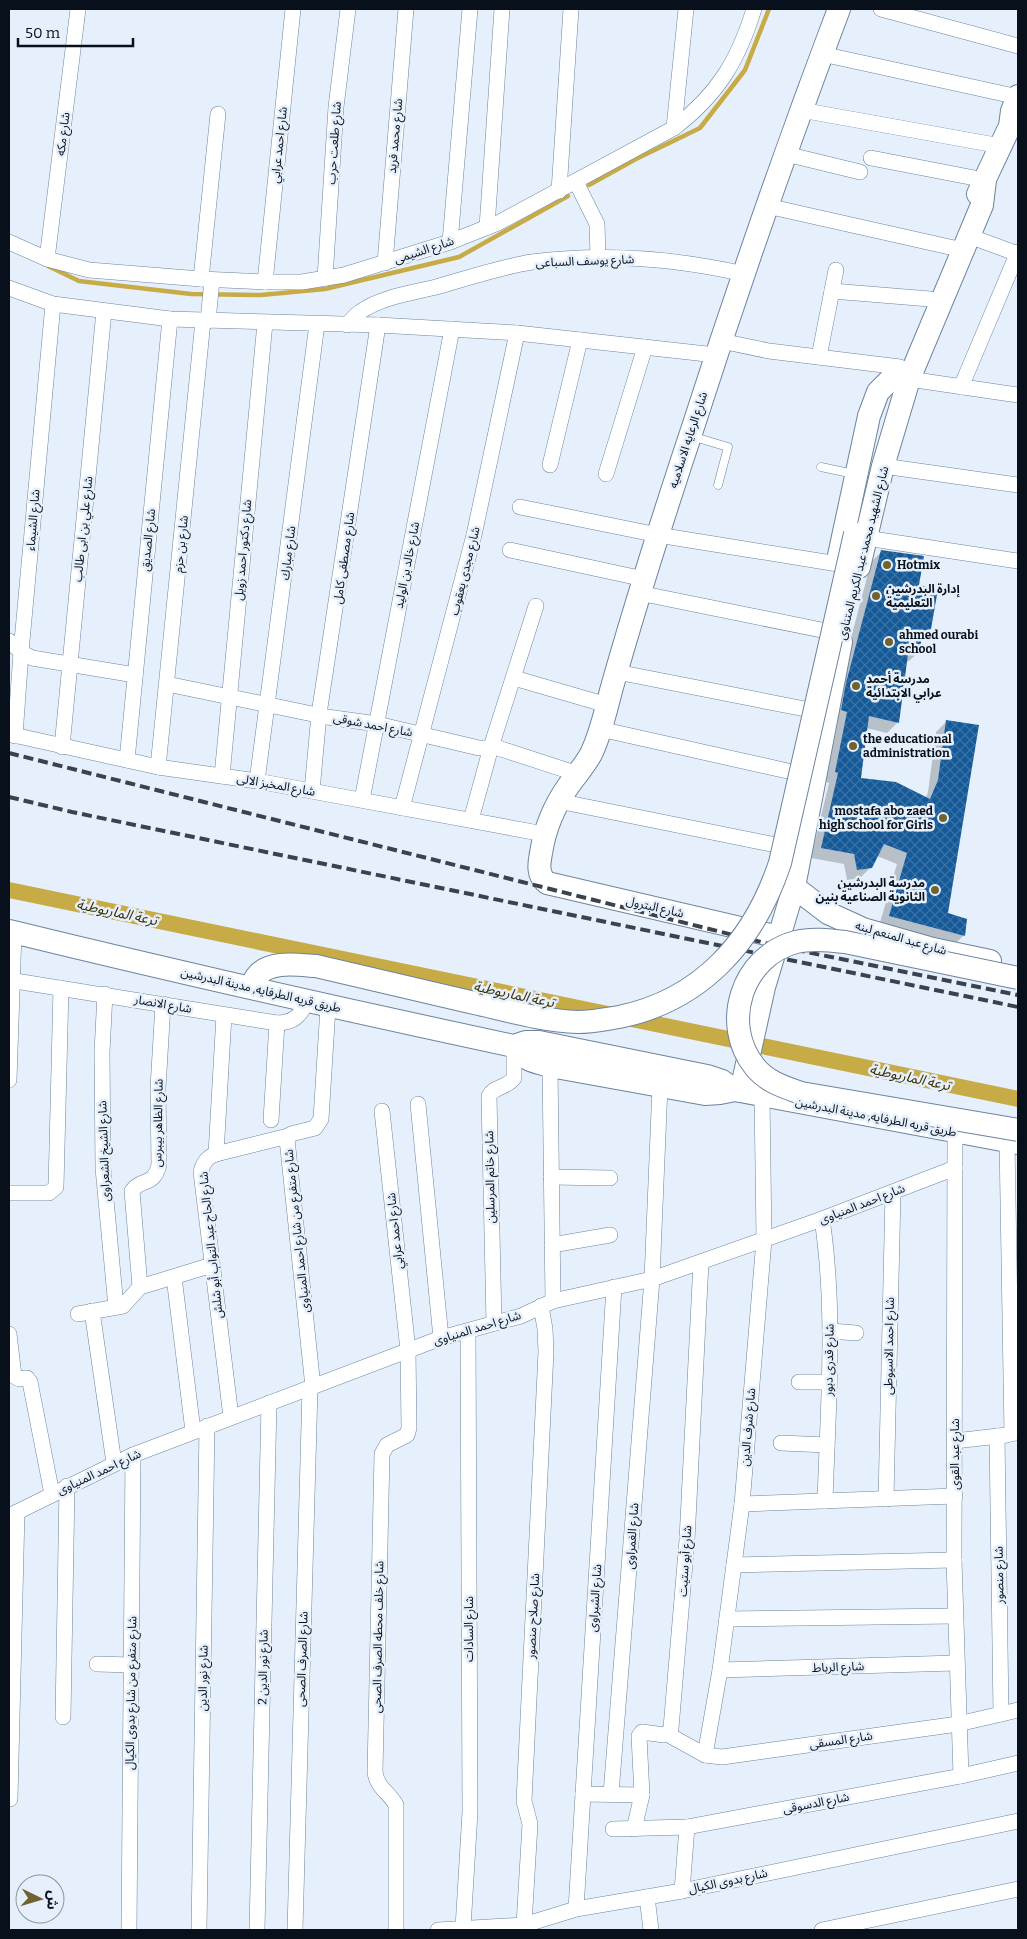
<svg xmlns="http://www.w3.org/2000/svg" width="1027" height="1939" font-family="Bitter,'Noto Sans Arabic',serif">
<defs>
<pattern id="building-cross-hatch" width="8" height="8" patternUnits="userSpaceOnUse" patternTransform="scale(1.25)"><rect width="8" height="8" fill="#145a9a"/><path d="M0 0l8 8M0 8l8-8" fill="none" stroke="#3c72a2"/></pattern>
</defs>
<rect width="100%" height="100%" fill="#e5f0fc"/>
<path fill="#0003" d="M 882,551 L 918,586 L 930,628 L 920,638 L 920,651 L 909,661 L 906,662 L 898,722 L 887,733 L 866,728 L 859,779 L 926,798 L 928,792 L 936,732 L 946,722 L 947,914 L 966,920 L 963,936 L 953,946 L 879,926 L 897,864 L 877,856 L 871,867 L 860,878 L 847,880 L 844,864 L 811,858 L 829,783 L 826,782 L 838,722 L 831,721 L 836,695 L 871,562 Z"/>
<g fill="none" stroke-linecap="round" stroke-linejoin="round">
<g stroke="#c7ab47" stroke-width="4.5">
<path d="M 589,185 L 636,159 L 700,128 L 745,70 L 769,9"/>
<path d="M 48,266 L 79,281 L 191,294 L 261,295 L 325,289 L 459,257 L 568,196"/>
</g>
<path stroke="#c7ab47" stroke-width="16" d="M 9,890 L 1018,1099"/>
</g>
<path fill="url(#building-cross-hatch)" d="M 881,550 L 924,556 L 919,585 L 938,589 L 931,629 L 921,632 L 921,651 L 908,654 L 899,723 L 869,716 L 861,778 L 896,782 L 930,799 L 938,780 L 946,720 L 979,725 L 948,913 L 967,919 L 965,936 L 889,916 L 907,853 L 884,844 L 872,868 L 857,870 L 854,854 L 821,848 L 838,773 L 835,772 L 847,712 L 841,710 L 846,683 Z"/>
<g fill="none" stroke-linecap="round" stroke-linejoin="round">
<defs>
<g id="lane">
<path d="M 691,436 L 728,447 L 718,485"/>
<path d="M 821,467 L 854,474"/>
</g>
<g id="street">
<path d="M 881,9 L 1018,46"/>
<path d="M 822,54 L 1018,97"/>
<path d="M 801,110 L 1001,146"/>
<path d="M 674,128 L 686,9"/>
<path d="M 786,154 L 860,172"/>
<path d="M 871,158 L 985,180"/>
<path d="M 576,182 L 597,224 L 598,258"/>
<path d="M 559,191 L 571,9"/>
<path d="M 767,206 L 954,248"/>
<path d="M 487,227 L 502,9"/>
<path d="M 969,236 L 1018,254"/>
<path d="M 9,242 L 47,259 L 89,270 L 201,279 L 265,282 L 302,282 L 344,275 L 450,242 L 498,223 L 674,128 C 718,94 738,61 754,9"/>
<path d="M 450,242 L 470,9"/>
<path d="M 47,259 L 78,9"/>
<path d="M 385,263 L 406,9"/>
<path d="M 325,278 L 336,107 L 348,9"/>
<path d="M 201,279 L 218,114"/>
<path d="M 265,282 L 293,9"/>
<path d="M 9,288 L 53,304 L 170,319 L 378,325 L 517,333 L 716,355"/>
<path d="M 832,291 L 930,299"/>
<path d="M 208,321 L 212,280"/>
<path d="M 347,325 C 351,321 355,315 360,312 C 381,297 412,293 436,287 C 468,278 500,267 532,262 C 603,253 674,258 744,274"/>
<path d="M 721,341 L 769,351 L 900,367"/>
<path d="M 819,357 L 836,270"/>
<path d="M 909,379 L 1018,395"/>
<path d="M 961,387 L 1018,252"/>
<path d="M 550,465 L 580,340"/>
<path d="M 883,466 L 1018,485"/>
<path d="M 606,474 L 645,347"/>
<path d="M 520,507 L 658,535 L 838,564"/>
<path d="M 866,538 L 1018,561"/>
<path d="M 510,550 L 644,579"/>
<path d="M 639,593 L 841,634"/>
<path d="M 9,641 L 21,652 L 32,658 L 135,675"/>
<path d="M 617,672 L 805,709"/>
<path d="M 514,678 L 607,705"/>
<path d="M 167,684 L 327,717 L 377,724 L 479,748 L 498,748 L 578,774"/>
<path d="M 600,729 L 792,772"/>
<path d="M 9,734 L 158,767 L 257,781 L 544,834"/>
<path d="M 15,736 L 21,652 L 53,304"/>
<path d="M 62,747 L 104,311"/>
<path d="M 127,760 L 170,319"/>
<path d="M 158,767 L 203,321"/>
<path d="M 222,776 L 265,323"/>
<path d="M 257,781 L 317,324"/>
<path d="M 312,791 L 319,714 L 378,325"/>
<path d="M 362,800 L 452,329"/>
<path d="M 558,801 L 776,845"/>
<path d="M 402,808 L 474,535 L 517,333"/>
<path d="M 471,820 L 491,747 L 536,606"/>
<path d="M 9,980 L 277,1023 C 293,1023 300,1016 307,1002"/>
<path d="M 105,994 L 102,1052 L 103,1168 L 116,1307"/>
<path d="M 550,1066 L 553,1301"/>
<path d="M 9,1080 L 14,932"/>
<path d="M 418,1104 L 441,1338"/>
<path d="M 382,1111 L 408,1350 L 409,1428 L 407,1435 L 387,1445 L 382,1454 L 375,1772 C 377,1788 389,1792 396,1805 L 396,1930"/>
<path d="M 271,1120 L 277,1023"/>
<path d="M 955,1132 L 954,1560 L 961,1776"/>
<path d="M 1007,1141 L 1012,1434"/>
<path d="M 216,1154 L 224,1015"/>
<path d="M 551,1177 L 610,1178"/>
<path d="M 9,1193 L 49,1193 L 56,1187 L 61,988"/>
<path d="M 822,1219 C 836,1312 828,1407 825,1501"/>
<path d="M 552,1245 L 610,1235"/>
<path d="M 174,1277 L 193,1431"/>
<path d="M 140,1287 L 132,1191 C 141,1177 153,1188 159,1165 L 158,1088 L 163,1004"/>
<path d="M 92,1311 L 114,1463"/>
<path d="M 78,1314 L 123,1306 L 140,1287 L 212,1265"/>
<path d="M 494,1323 L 489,1096 C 494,1086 507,1088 514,1078 L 514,1046"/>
<path d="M 830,1331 L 856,1333"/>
<path d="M 9,1334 L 14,1376 L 19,1379 L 27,1378 L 30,1382 L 52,1494"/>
<path d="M 799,1382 L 829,1382"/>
<path d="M 313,1387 L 287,1139 L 291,1134 L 315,1128 L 321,1119 L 328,1007"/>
<path d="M 231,1417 L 201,1172 C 203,1162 207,1157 216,1154 L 288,1136"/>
<path d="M 997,1436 L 1001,1714"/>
<path d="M 955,1441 L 1007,1435"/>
<path d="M 781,1443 L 827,1445"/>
<path d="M 886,1499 L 893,1193"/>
<path d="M 742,1504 L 955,1496"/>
<path d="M 9,1516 L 133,1455 L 441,1338 L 521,1316 L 553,1301 L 652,1279 L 822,1219 L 955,1168"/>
<path d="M 734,1565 L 954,1560"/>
<path d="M 727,1619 L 955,1616"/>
<path d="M 97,1664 L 131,1665"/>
<path d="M 720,1670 L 956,1663"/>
<path d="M 63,1717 L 67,1486"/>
<path d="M 667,1734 L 705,1755 L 722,1757 L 958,1724 L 1018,1710"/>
<path d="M 705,1755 L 720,1670 L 742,1504 L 764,1240 L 762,1096"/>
<path d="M 583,1794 L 642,1795"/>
<path d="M 611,1794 L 652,1279 L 660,1086"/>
<path d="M 10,1799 L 17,1512"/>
<path d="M 613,1829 L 687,1827 L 961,1776 L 1018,1763"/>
<path d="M 634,1829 L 642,1795 L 639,1736 L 642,1732 L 664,1735 L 670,1731 L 671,1728 L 687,1540 L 701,1262"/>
<path d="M 682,1891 L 687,1827"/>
<path d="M 647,1897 L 651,1930"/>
<path d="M 576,1909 L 614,1287"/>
<path d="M 524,1925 L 530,1824 L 524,1801 L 546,1352 L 545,1329 L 541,1306"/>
<path d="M 463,1928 L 470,1812 L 468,1331"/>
<path d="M 129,1930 L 133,1455"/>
<path d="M 199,1930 L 207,1426"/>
<path d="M 257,1930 L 269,1403"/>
<path d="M 295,1930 L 310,1388"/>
<path d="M 438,1930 L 524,1925 L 576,1909 L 682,1891 L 1018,1821"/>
<path d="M 822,1930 L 1018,1889"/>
</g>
<g id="secondary">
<path d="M 978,194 L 1010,126 L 1012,111 L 1018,96"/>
<path d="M 838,560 L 869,416 L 878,392 L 898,372"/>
<path d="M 859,567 L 883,466 L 909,379 L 982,205 L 985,180"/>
<path d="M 794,887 L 828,913 L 863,929 L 933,949 L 990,961"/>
<path d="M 9,931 C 177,972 345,1010 514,1046 L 526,1042 L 539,1042 L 707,1076 L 722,1081 L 735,1090 L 1018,1143"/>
<path d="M 779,937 L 547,883 C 537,875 539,864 541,853 C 545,827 554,806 569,785 C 577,774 585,765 591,754 C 601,734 606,709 612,687 C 637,599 665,511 694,424 C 739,284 787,146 839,9"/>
<path d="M 252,987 C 253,984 254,979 257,976 C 270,960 298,965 316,966"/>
<path d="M 514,1046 C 523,1060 535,1062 550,1066 L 705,1094 L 720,1093 L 735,1090"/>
<path d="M 741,1091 L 764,987 L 794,887 L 841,642"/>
</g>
</defs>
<use href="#lane" stroke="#6c849e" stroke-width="9"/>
<use href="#street" stroke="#6c849e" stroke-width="16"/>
<use href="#secondary" stroke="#6c849e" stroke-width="24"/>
<use href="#lane" stroke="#fff" stroke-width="8"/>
<use href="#street" stroke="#fff" stroke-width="15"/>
<use href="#secondary" stroke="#fff" stroke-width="22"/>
<g stroke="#39424d" stroke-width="4" stroke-dasharray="10 5" stroke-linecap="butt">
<path d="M 9,753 L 777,946 L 1018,995"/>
<path d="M 9,797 L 72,812 L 1018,1007"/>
</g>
<defs>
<g id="secondary-bridge">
<path d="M 316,966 C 367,978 419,990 470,1002 C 506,1010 542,1021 578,1022 C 591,1022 606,1019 619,1017 C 702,1000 754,941 780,863 L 855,534"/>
<path d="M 1018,978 L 845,942 C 829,940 811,938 796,942 C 742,956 720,1024 755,1067 C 767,1082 784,1087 801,1093 L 1018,1130"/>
</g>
</defs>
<use href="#secondary-bridge" stroke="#6c849e" stroke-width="24" stroke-linecap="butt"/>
<use href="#secondary-bridge" stroke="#fff" stroke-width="22"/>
</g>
<g fill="#716330" stroke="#e5f0fc" stroke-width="2">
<circle cx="887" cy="565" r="5"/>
<circle cx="876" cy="596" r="5"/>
<circle cx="889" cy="642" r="5"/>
<circle cx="856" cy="686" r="5"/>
<circle cx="853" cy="746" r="5"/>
<circle cx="943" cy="818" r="5"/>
<circle cx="935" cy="890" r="5"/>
</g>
<g text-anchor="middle" stroke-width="5" stroke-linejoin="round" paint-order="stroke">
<g font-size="12" fill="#08111b" stroke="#e5f0fc">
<text transform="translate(63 134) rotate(-83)" y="4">شارع مكه</text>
<text transform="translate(395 136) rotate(-85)" y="4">شارع محمد فريد</text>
<text transform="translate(334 143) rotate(-86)" y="4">شارع طلعت حرب</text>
<text transform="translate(279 145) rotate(-84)" y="4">شارع احمد عرابي</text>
<text transform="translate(424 250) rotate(-18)" y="4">شارع الشيمى</text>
<text transform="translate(585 261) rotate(-2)" y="4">شارع يوسف السباعى</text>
<text transform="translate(688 440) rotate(-72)" y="4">شارع الرعايه الاسلاميه</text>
<text transform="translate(33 520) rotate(-85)" y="4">شارع الشيماء</text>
<text transform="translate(83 529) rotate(-84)" y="4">شارع علي بن ابى طالب</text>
<text transform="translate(148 540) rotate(-84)" y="4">شارع الصديق</text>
<text transform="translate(181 544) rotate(-84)" y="4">شارع بن حزم</text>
<text transform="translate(243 550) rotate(-85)" y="4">شارع دكتور احمد زويل</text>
<text transform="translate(288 553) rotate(-83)" y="4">شارع مبارك</text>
<text transform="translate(863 553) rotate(-76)" y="4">شارع الشهيد محمد عبد الكريم المتناوى</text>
<text transform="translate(344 558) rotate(-82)" y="4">شارع مصطفى كامل</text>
<text transform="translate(407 565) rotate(-79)" y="4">شارع خالد بن الوليد</text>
<text transform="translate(465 571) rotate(-76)" y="4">شارع مجدى يعقوب</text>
<text transform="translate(373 725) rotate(11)" y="4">شارع احمد شوقى</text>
<text transform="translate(276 785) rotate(10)" y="4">شارع المخبز الالى</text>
<text transform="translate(655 907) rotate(13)" y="4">شارع البترول</text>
<text transform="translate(901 938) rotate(16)" y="4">شارع عبد المنعم لبنه</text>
<text transform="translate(261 990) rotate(13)" y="4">طريق قريه الطرفايه, مدينة البدرشين</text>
<text transform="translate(163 1004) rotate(10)" y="4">شارع الانصار</text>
<text transform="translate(876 1117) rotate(11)" y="4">طريق قريه الطرفايه, مدينة البدرشين</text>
<text transform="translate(158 1123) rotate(-89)" y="4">شارع الظاهر بيبرس</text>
<text transform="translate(104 1151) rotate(-92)" y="4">شارع الشيخ الشعراوى</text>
<text transform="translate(490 1177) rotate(-91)" y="4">شارع خاتم المرسلين</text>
<text transform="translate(862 1204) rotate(-21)" y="4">شارع احمد المنياوى</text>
<text transform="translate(297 1231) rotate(-96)" y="4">شارع متفرع من شارع احمد المنياوى</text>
<text transform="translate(395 1231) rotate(-96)" y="4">شارع احمد عرابي</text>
<text transform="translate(211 1245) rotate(-96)" y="4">شارع الحاج عبد التواب أبو شلش</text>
<text transform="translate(477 1328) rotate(-17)" y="4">شارع احمد المنياوى</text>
<text transform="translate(889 1346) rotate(-89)" y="4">شارع احمد الاسيوطى</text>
<text transform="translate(829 1360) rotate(-89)" y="4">شارع قدرى دبور</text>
<text transform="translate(748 1427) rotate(-85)" y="4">شارع شرف الدين</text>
<text transform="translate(955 1454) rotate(-90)" y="4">شارع عبد القوى</text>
<text transform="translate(99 1472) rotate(-25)" y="4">شارع احمد المنياوى</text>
<text transform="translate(632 1536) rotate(-86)" y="4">شارع الغمراوى</text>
<text transform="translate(685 1561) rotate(-86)" y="4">شارع أبو ستيت</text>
<text transform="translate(999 1575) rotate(-91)" y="4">شارع منصور</text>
<text transform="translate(595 1598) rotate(-86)" y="4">شارع الشبراوى</text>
<text transform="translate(533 1616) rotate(-87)" y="4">شارع صلاح منصور</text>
<text transform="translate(469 1629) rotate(-90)" y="4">شارع السادات</text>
<text transform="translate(378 1637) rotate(-89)" y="4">شارع خلف محطه الصرف الصحى</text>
<text transform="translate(302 1659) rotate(-88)" y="4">شارع الصرف الصحى</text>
<text transform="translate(263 1667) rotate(-89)" y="4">شارع نور الدين 2</text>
<text transform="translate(838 1667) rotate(-2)" y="4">شارع الرباط</text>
<text transform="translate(203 1678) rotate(-89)" y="4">شارع نور الدين</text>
<text transform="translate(131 1693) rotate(-89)" y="4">شارع متفرع من شارع بدوى الكيال</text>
<text transform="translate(841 1740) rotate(-8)" y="4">شارع المسقى</text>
<text transform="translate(816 1803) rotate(-11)" y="4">شارع الدسوقى</text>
<text transform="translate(728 1881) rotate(-12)" y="4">شارع بدوى الكيال</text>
</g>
<g font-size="12" font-weight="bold" fill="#08111b" stroke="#e5f0fc" text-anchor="start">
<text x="897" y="569">Hotmix</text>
<text x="886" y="593">إدارة البدرشين<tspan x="886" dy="14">التعليمية</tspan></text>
<text x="899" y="639">ahmed ourabi<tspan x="899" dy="14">school</tspan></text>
<text x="866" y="683">مدرسة أحمد<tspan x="866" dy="14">عرابي الابتدائية</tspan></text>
<text x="863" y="743">the educational<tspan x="863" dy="14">administration</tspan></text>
<text x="933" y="815" text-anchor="end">mostafa abo zaed<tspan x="933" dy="14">high school for Girls</tspan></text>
<text x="925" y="887" text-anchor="end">مدرسة البدرشين<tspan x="925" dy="14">الثانوية الصناعية بنين</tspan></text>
</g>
<g font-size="14" font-style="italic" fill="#3b3004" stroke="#e5f0fc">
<text transform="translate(117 912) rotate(12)" y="5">ترعة الماريوطية</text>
<text transform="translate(514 994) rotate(12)" y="5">ترعة الماريوطية</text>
<text transform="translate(910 1077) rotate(12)" y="5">ترعة الماريوطية</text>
</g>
</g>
<rect width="1027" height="1939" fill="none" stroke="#08111b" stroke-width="20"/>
<g transform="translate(40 1899) rotate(95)"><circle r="24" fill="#e5f0fc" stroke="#8d97a2"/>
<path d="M0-4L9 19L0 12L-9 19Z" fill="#716330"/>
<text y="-8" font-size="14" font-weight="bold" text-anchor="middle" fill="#08111b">ش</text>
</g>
<path d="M18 38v8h115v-8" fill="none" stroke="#08111b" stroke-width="2.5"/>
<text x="25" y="38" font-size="15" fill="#08111b" stroke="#e5f0fc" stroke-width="4" paint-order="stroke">50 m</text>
</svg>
